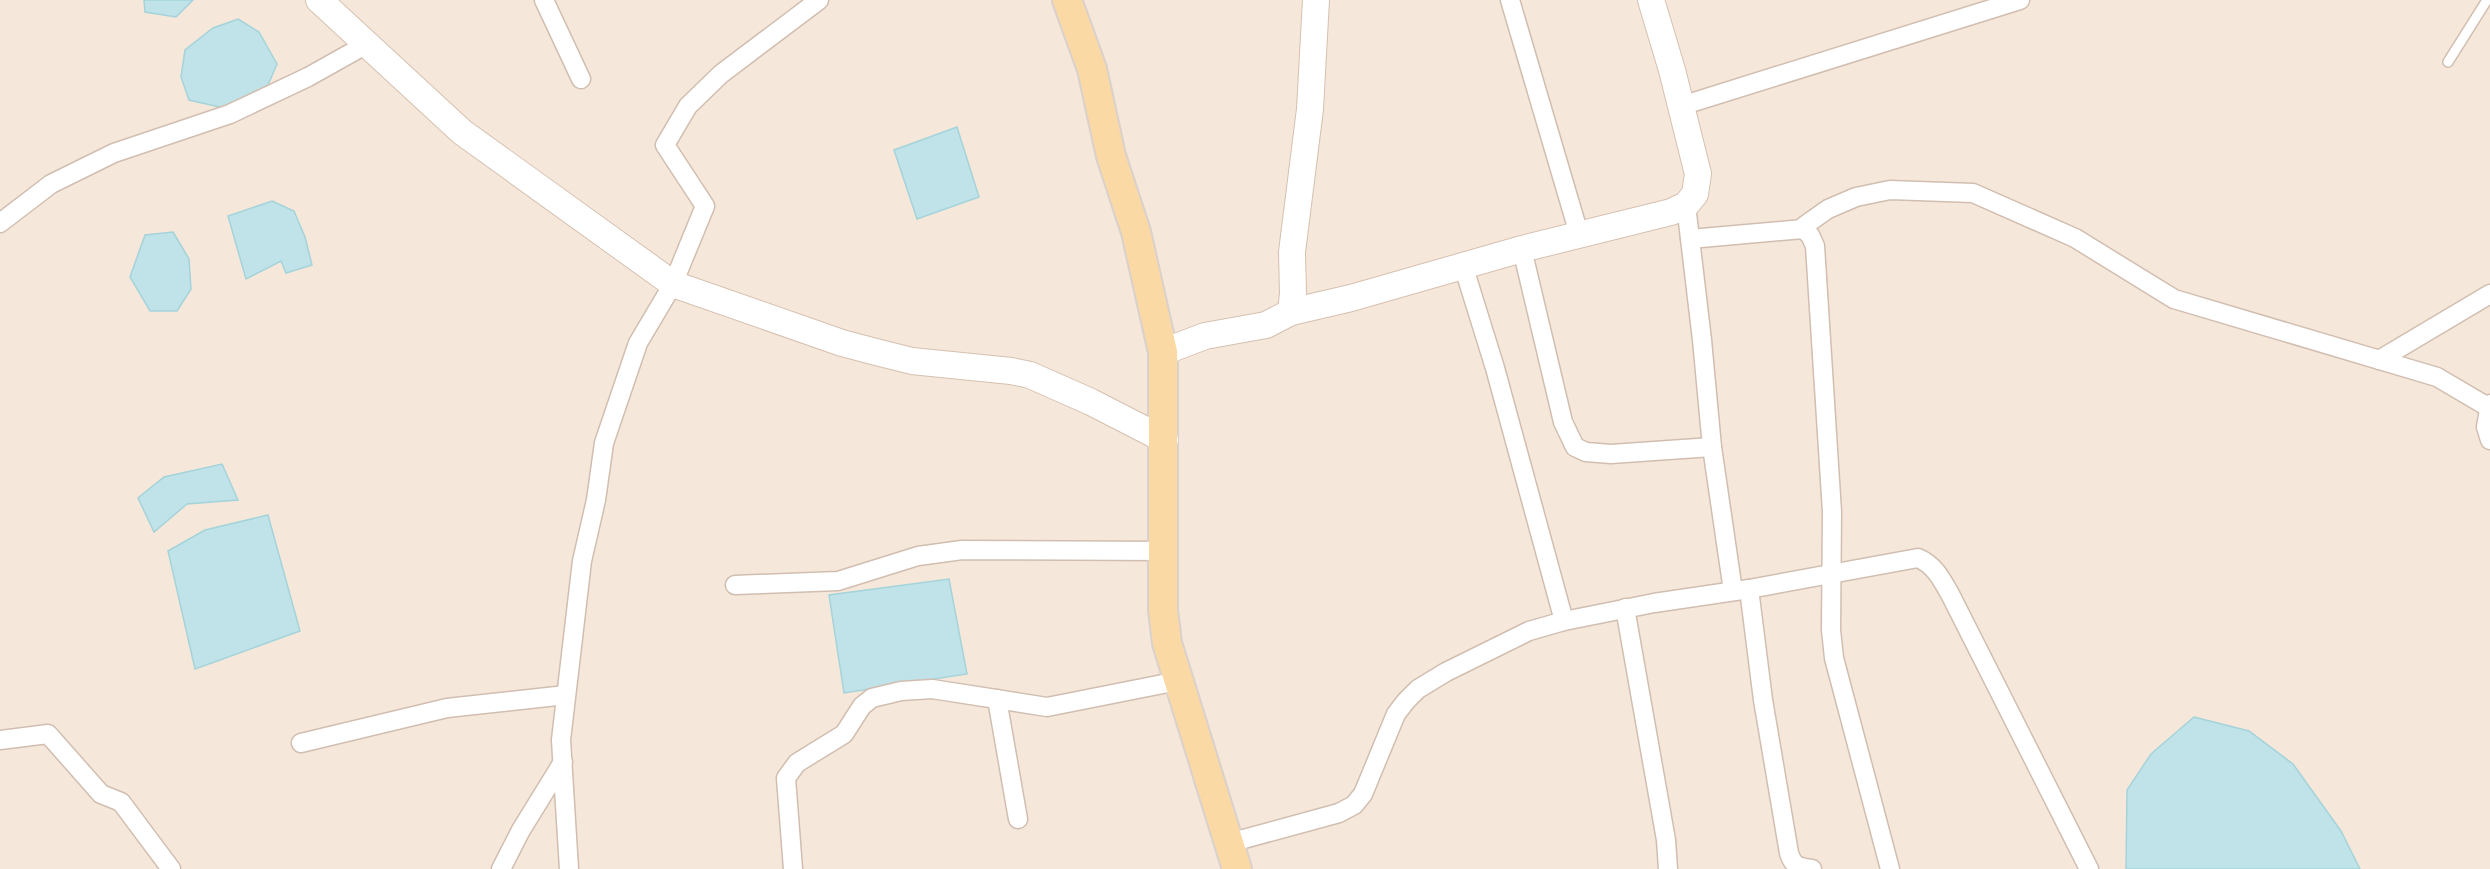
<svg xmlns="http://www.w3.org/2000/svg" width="2490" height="869" font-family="'Asap Condensed',sans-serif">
<rect width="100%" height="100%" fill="#fdf6ec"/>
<rect fill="#f5e8da" x="0" y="0" width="2490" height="869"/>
<g fill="#bfe3e8" stroke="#a5d3da" stroke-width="1.5">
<path d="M 144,0 L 193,0 L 176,17 L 145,12 Z"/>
<path d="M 238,19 L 259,32 L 277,64 L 268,85 L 228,109 L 189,100 L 181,77 L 185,50 L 213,28 Z"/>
<path d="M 957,127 L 979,197 L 917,219 L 894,150 Z"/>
<path d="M 272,201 L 294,211 L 305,237 L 312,265 L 286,273 L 281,261 L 246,279 L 228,216 Z"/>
<path d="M 173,232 L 189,259 L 191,289 L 177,311 L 150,311 L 130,277 L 145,235 Z"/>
<path d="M 222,464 L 238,500 L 187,504 L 154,532 L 138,498 L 164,477 Z"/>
<path d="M 268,515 L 300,631 L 195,669 L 168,551 L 205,530 Z"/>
<path d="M 949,579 L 967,674 L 844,693 L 829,595 Z"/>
<path d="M 2194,717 L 2249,731 L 2293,764 L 2341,831 L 2360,869 L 2126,869 L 2127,790 L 2151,754 Z"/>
</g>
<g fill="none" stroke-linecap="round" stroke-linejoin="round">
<defs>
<path id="lane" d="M 2448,62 L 2487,0"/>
<g id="street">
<path d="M 544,0 L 581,79"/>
<path d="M 1510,0 L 1579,234"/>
<path d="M 1681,106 L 2020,0"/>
<path d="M 1686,205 L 1702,340 L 1712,447 L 1733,591"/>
<path d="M 0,223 L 51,184 L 114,153 L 230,114 L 308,77 L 367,44"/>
<path d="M 1803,229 L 1804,226 L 1828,209 L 1856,197 L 1890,190 L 1973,193 L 2075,238 L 2174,299 L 2437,377 L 2488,407"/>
<path d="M 1690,239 L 1803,229 L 1810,235 L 1815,246 L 1832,512 L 1831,630 L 1834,658 L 1890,869"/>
<path d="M 1522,249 L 1563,422 L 1575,447 L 1586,452 L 1611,454 L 1712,447"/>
<path d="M 1463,265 L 1495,368 L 1564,621"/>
<path d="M 2379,360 L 2490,294"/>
<path d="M 2490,404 L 2486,427 L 2490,440"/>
<path d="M 735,585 L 838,581 L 918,556 L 962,550 L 1163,551"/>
<path d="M 1749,589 L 1763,700 L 1789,853 C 1793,866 1798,867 1812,869"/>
<path d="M 1625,608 L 1666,840 L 1668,869"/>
<path d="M 997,699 L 1018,819"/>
<path d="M 0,740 L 48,734 L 101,794 L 121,802 L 171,869"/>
<path d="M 301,743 L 447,708 L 566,695"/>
<path d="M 1229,843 L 1339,813 L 1354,805 L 1363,794 L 1396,714 L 1406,701 L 1418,689 L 1446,672 L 1529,631 L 1564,621 L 1654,603 L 1749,589 L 1918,558 C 1935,565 1942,580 1951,596 L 2089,869"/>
<path d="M 501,869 L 521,830 L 563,762"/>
<path d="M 569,869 L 561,740 L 582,561 L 596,500 L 604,443 L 638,343 L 673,284 L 705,206 L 665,145 L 688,106 L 721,74 L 819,0"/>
<path d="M 793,869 L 786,778 L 797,763 L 844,734 L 862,706 L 872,698 L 901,691 L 932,689 L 1047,707 L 1178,681"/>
</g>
<g id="secondary">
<path d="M 319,0 L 462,132 L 673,284 L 842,343 L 876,352 L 912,361 L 1011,371 L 1030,375 L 1091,402 L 1165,440"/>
<path d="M 1291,312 L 1351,298 L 1522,249 L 1671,212 L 1686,205 L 1695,194 L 1698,174 L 1672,70 L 1651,0"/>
<path d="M 1163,352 L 1205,336 L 1266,325 L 1291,312 L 1293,293 L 1292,252 L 1310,109 L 1316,0"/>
</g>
<path id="primary" d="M 1067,0 L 1092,69 L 1111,156 L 1136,232 L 1163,352 L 1163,610 L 1167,643 L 1237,869"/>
</defs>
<use href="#lane" stroke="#d1beb0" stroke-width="12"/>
<use href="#street" stroke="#d1beb0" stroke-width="21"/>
<use href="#secondary" stroke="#d6c0b0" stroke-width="28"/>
<use href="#primary" stroke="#dad1cd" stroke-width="32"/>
<use href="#lane" stroke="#fff" stroke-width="9"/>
<use href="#street" stroke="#fff" stroke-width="18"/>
<use href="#secondary" stroke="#fff" stroke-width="26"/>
<use href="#primary" stroke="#fbd9a5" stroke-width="28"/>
</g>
</svg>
